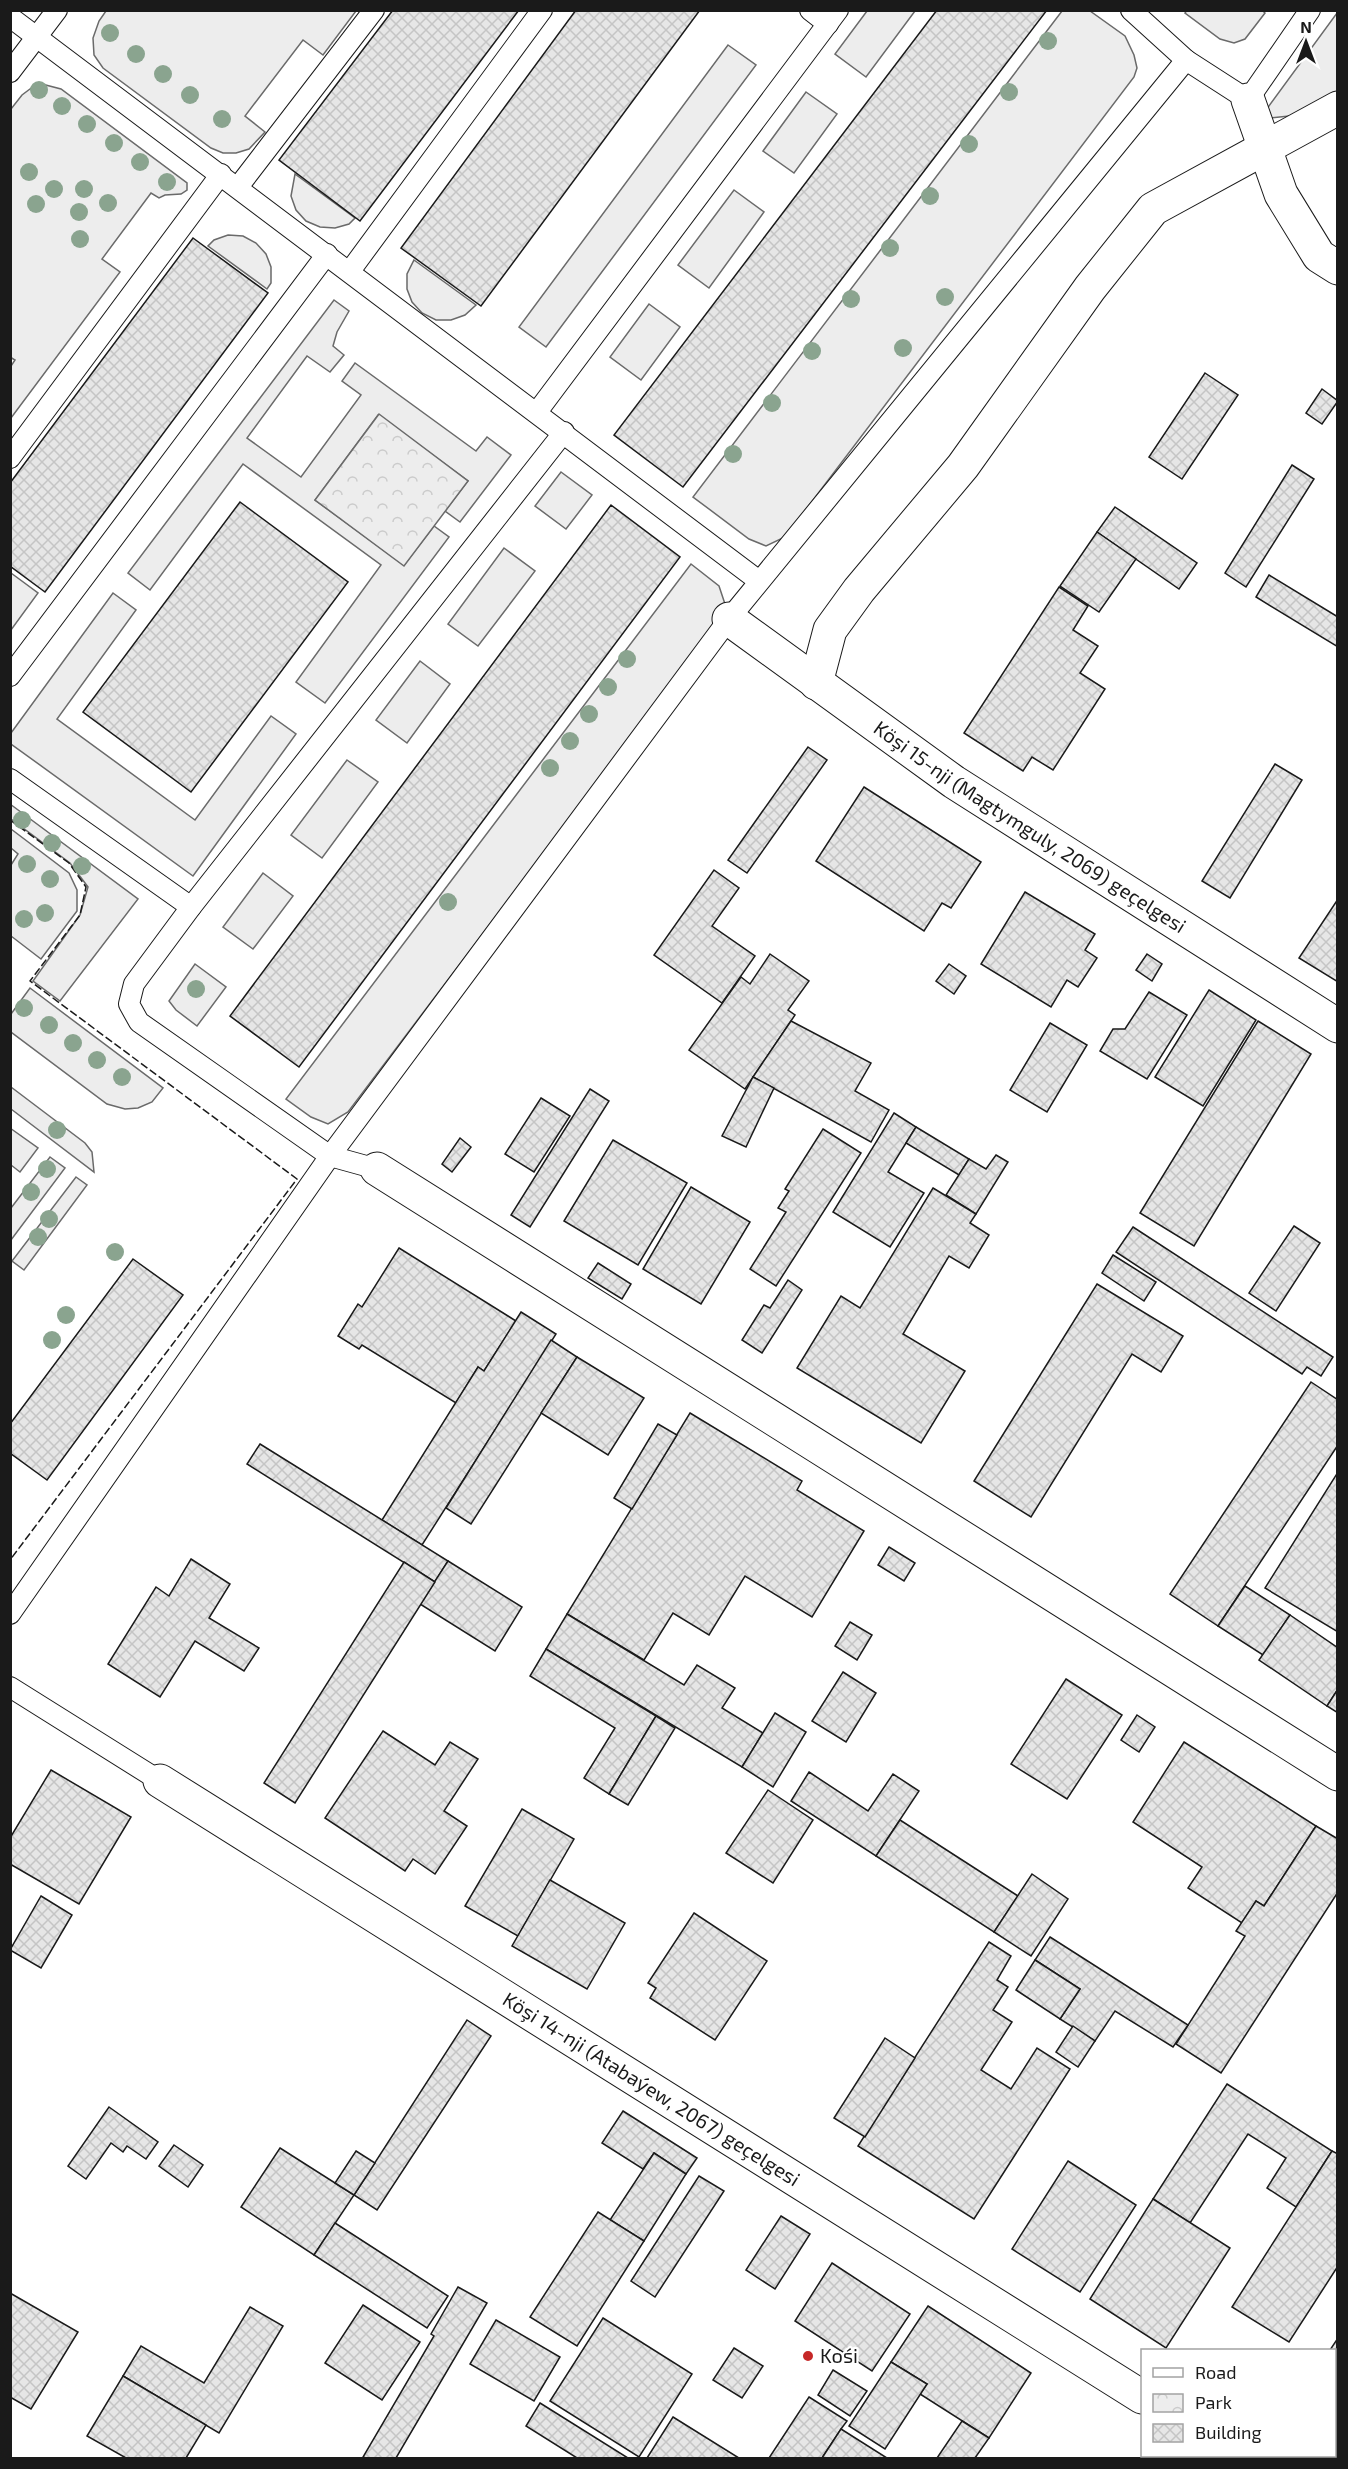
<svg xmlns="http://www.w3.org/2000/svg" width="1348" height="2469" font-family="'Exo 2',sans-serif">
<defs>
<pattern id="park-crowns" width="20" height="18" patternUnits="userSpaceOnUse" patternTransform="scale(1.5)"><rect width="20" height="18" fill="#ededed"/><path d="M2 6a3 3 0 1 1 6 0M12 15a3 3 0 1 1 6 0" fill="none" stroke="#cbcbcb"/></pattern>
<pattern id="building-cross-hatch" width="8" height="8" patternUnits="userSpaceOnUse" patternTransform="scale(1.5)"><rect width="8" height="8" fill="#e6e6e6"/><path d="M0 0l8 8M0 8l8-8" fill="none" stroke="#c5c5c5"/></pattern>
</defs>
<rect width="100%" height="100%" fill="#fff"/>
<g fill="#ededed" stroke="#6a6a6a" stroke-width="1.5">
<path d="M 1187,10 L 1262,10 L 1265,13 L 1245,39 L 1234,43 L 1220,39 L 1185,13 Z"/>
<path d="M 106,11 L 106,10 L 356,11 L 323,55 L 303,40 L 245,116 L 265,132 L 249,149 L 236,153 L 223,153 L 211,148 L 103,68 L 94,55 L 93,38 L 99,21 Z"/>
<path d="M 867,11 L 915,11 L 866,77 L 835,54 Z"/>
<path d="M 1062,11 L 1090,11 L 1125,36 L 1134,55 L 1137,68 L 1134,77 L 785,537 L 766,546 L 749,539 L 693,497 Z"/>
<path d="M 1337,13 L 1337,94 L 1299,115 L 1269,118 L 1266,110 Z"/>
<path d="M 728,45 L 756,65 L 546,347 L 519,327 Z"/>
<path d="M 38,83 L 61,89 L 187,183 L 187,190 L 181,194 L 165,195 L 159,198 L 151,193 L 102,259 L 120,272 L 11,418 L 11,366 L 15,360 L 10,357 L 11,109 L 22,95 Z"/>
<path d="M 806,92 L 837,114 L 794,173 L 763,151 Z"/>
<path d="M 295,174 L 355,218 L 349,224 L 335,228 L 320,227 L 306,221 L 296,210 L 291,196 Z"/>
<path d="M 734,190 L 764,212 L 709,288 L 678,265 Z"/>
<path d="M 228,235 L 243,236 L 256,243 L 266,254 L 271,267 L 271,283 L 267,289 L 208,246 L 214,240 Z"/>
<path d="M 414,260 L 476,305 L 465,315 L 451,320 L 436,320 L 422,313 L 412,302 L 407,289 L 407,274 Z"/>
<path d="M 334,300 L 349,311 L 337,332 L 333,346 L 344,355 L 330,372 L 307,356 L 247,438 L 301,477 L 361,395 L 342,381 L 355,363 L 476,451 L 487,437 L 511,455 L 460,522 L 445,511 L 468,481 L 378,415 L 315,500 L 404,565 L 434,526 L 449,537 L 325,703 L 296,682 L 381,565 L 243,464 L 150,590 L 128,573 Z"/>
<path d="M 649,304 L 680,327 L 641,380 L 610,357 Z"/>
<path d="M 561,472 L 592,495 L 566,529 L 535,506 Z"/>
<path d="M 504,548 L 535,571 L 478,646 L 448,624 Z"/>
<path d="M 691,564 L 719,586 L 725,604 L 720,620 L 348,1112 L 328,1124 L 311,1117 L 286,1099 Z"/>
<path d="M 11,573 L 38,593 L 11,630 Z"/>
<path d="M 113,593 L 136,610 L 57,719 L 195,820 L 271,716 L 296,734 L 193,876 L 11,744 L 11,733 Z"/>
<path d="M 420,661 L 450,684 L 407,743 L 376,720 Z"/>
<path d="M 347,760 L 378,782 L 322,858 L 291,835 Z"/>
<path d="M 10,804 L 138,899 L 60,1001 L 33,981 L 80,915 L 88,887 L 70,863 L 11,819 Z"/>
<path d="M 11,829 L 69,873 L 77,890 L 77,911 L 41,959 L 11,936 L 11,865 L 18,854 L 11,848 Z"/>
<path d="M 263,873 L 293,896 L 253,949 L 223,927 Z"/>
<path d="M 195,964 L 226,987 L 197,1026 L 176,1010 L 169,1001 Z"/>
<path d="M 30,988 L 163,1088 L 152,1102 L 138,1108 L 125,1109 L 107,1104 L 11,1032 L 11,1014 Z"/>
<path d="M 11,1087 L 85,1143 L 92,1152 L 94,1172 L 11,1109 Z"/>
<path d="M 10,1128 L 38,1148 L 20,1172 L 11,1165 Z"/>
<path d="M 50,1157 L 65,1168 L 11,1240 L 11,1208 Z"/>
<path d="M 76,1177 L 87,1185 L 24,1270 L 12,1261 Z"/>
</g>
<path fill="url(#park-crowns)" stroke="#6a6a6a" stroke-width="1.5" d="M 379,414 L 468,481 L 404,566 L 315,500 Z"/>
<g fill="url(#building-cross-hatch)" stroke="#1a1a1a" stroke-width="1.5">
<path d="M 393,10 L 519,10 L 360,221 L 279,160 Z"/>
<path d="M 576,10 L 700,10 L 481,306 L 401,248 Z"/>
<path d="M 937,10 L 1047,10 L 683,487 L 614,435 Z"/>
<path d="M 193,238 L 268,293 L 45,592 L 10,566 L 10,483 Z"/>
<path d="M 1205,373 L 1238,395 L 1182,479 L 1149,457 Z"/>
<path d="M 1322,389 L 1338,401 L 1322,424 L 1306,413 Z"/>
<path d="M 1292,465 L 1314,479 L 1246,587 L 1225,573 Z"/>
<path d="M 240,502 L 348,582 L 191,792 L 83,712 Z"/>
<path d="M 611,505 L 680,557 L 299,1067 L 230,1016 Z"/>
<path d="M 1115,507 L 1197,563 L 1179,589 L 1097,532 Z"/>
<path d="M 1097,532 L 1136,559 L 1099,612 L 1060,586 Z"/>
<path d="M 1269,575 L 1338,617 L 1338,647 L 1256,597 Z"/>
<path d="M 1059,587 L 1088,606 L 1073,630 L 1098,646 L 1080,673 L 1105,689 L 1053,770 L 1032,757 L 1023,771 L 964,733 Z"/>
<path d="M 808,747 L 827,760 L 747,873 L 728,860 Z"/>
<path d="M 1275,764 L 1302,780 L 1230,898 L 1202,881 Z"/>
<path d="M 864,787 L 981,862 L 951,908 L 942,903 L 924,931 L 816,861 Z"/>
<path d="M 714,870 L 739,888 L 712,926 L 755,956 L 722,1003 L 654,955 Z"/>
<path d="M 1025,892 L 1095,934 L 1085,950 L 1097,958 L 1078,987 L 1067,980 L 1051,1007 L 981,964 Z"/>
<path d="M 1338,899 L 1338,982 L 1299,958 Z"/>
<path d="M 770,954 L 809,981 L 788,1010 L 795,1015 L 745,1089 L 689,1050 L 741,977 L 750,984 Z"/>
<path d="M 1147,954 L 1162,964 L 1152,981 L 1136,970 Z"/>
<path d="M 949,964 L 966,976 L 954,994 L 936,981 Z"/>
<path d="M 1209,990 L 1256,1020 L 1203,1106 L 1155,1077 Z"/>
<path d="M 1149,992 L 1187,1015 L 1147,1079 L 1100,1051 L 1113,1029 L 1125,1029 Z"/>
<path d="M 791,1021 L 871,1063 L 855,1091 L 889,1110 L 871,1142 L 753,1077 Z"/>
<path d="M 1258,1021 L 1311,1054 L 1194,1246 L 1140,1213 Z"/>
<path d="M 1050,1023 L 1087,1045 L 1047,1112 L 1010,1090 Z"/>
<path d="M 753,1077 L 774,1088 L 746,1147 L 722,1136 Z"/>
<path d="M 590,1089 L 609,1101 L 530,1227 L 511,1215 Z"/>
<path d="M 541,1098 L 570,1116 L 534,1172 L 505,1154 Z"/>
<path d="M 894,1113 L 916,1127 L 888,1172 L 924,1193 L 890,1247 L 833,1212 Z"/>
<path d="M 916,1127 L 969,1159 L 959,1175 L 906,1143 Z"/>
<path d="M 823,1129 L 861,1153 L 776,1286 L 750,1269 L 786,1212 L 778,1208 L 789,1191 L 785,1189 Z"/>
<path d="M 460,1138 L 471,1147 L 452,1172 L 442,1164 Z"/>
<path d="M 613,1140 L 687,1183 L 638,1265 L 564,1221 Z"/>
<path d="M 996,1155 L 1008,1162 L 976,1214 L 946,1195 L 969,1159 L 986,1169 Z"/>
<path d="M 691,1187 L 750,1222 L 701,1304 L 643,1269 Z"/>
<path d="M 933,1188 L 976,1214 L 970,1223 L 989,1235 L 969,1268 L 949,1256 L 903,1334 L 965,1371 L 921,1443 L 797,1368 L 841,1296 L 860,1308 Z"/>
<path d="M 1294,1226 L 1320,1243 L 1276,1311 L 1249,1293 Z"/>
<path d="M 1133,1227 L 1333,1357 L 1321,1376 L 1307,1367 L 1302,1374 L 1116,1252 Z"/>
<path d="M 399,1248 L 516,1321 L 484,1371 L 478,1367 L 456,1403 L 362,1345 L 359,1349 L 338,1336 L 358,1304 L 362,1307 Z"/>
<path d="M 1113,1255 L 1156,1282 L 1144,1301 L 1102,1273 Z"/>
<path d="M 133,1259 L 183,1295 L 47,1480 L 10,1453 L 10,1424 Z"/>
<path d="M 598,1263 L 631,1284 L 622,1299 L 588,1278 Z"/>
<path d="M 788,1280 L 802,1290 L 762,1353 L 742,1340 L 764,1305 L 770,1308 Z"/>
<path d="M 1097,1284 L 1183,1336 L 1161,1372 L 1132,1354 L 1031,1517 L 974,1481 Z"/>
<path d="M 521,1312 L 556,1334 L 422,1545 L 382,1520 L 478,1367 L 484,1371 Z"/>
<path d="M 551,1340 L 577,1357 L 471,1524 L 446,1508 Z"/>
<path d="M 577,1357 L 644,1398 L 608,1455 L 541,1413 Z"/>
<path d="M 1311,1382 L 1338,1400 L 1338,1445 L 1218,1626 L 1170,1594 Z"/>
<path d="M 690,1413 L 802,1481 L 797,1490 L 864,1531 L 812,1617 L 745,1576 L 709,1635 L 673,1613 L 644,1660 L 567,1614 Z"/>
<path d="M 658,1424 L 677,1435 L 632,1509 L 614,1498 Z"/>
<path d="M 260,1444 L 448,1561 L 435,1582 L 247,1464 Z"/>
<path d="M 1338,1472 L 1338,1632 L 1265,1588 Z"/>
<path d="M 889,1547 L 915,1563 L 904,1581 L 878,1565 Z"/>
<path d="M 191,1559 L 230,1584 L 209,1618 L 259,1648 L 244,1671 L 195,1641 L 160,1697 L 108,1664 L 156,1587 L 169,1596 Z"/>
<path d="M 448,1561 L 522,1607 L 495,1651 L 420,1604 Z"/>
<path d="M 404,1562 L 435,1582 L 295,1803 L 264,1783 Z"/>
<path d="M 1245,1586 L 1290,1615 L 1263,1655 L 1218,1626 Z"/>
<path d="M 567,1614 L 684,1685 L 697,1665 L 735,1688 L 722,1708 L 763,1733 L 742,1767 L 546,1649 Z"/>
<path d="M 1290,1615 L 1338,1648 L 1338,1689 L 1327,1706 L 1259,1660 Z"/>
<path d="M 850,1622 L 872,1635 L 857,1660 L 835,1646 Z"/>
<path d="M 546,1649 L 656,1716 L 609,1794 L 584,1778 L 615,1728 L 530,1676 Z"/>
<path d="M 843,1672 L 876,1693 L 846,1742 L 812,1721 Z"/>
<path d="M 1066,1679 L 1122,1715 L 1067,1799 L 1011,1764 Z"/>
<path d="M 1338,1689 L 1338,1713 L 1327,1706 Z"/>
<path d="M 775,1713 L 806,1732 L 773,1787 L 742,1767 Z"/>
<path d="M 1137,1715 L 1155,1727 L 1139,1752 L 1121,1740 Z"/>
<path d="M 656,1716 L 675,1728 L 628,1805 L 609,1794 Z"/>
<path d="M 383,1731 L 435,1765 L 450,1742 L 478,1759 L 444,1811 L 467,1826 L 435,1874 L 413,1859 L 405,1871 L 325,1818 Z"/>
<path d="M 1184,1742 L 1316,1826 L 1264,1906 L 1256,1901 L 1242,1923 L 1188,1888 L 1202,1867 L 1133,1822 Z"/>
<path d="M 51,1770 L 131,1817 L 79,1904 L 10,1864 L 10,1838 Z"/>
<path d="M 809,1772 L 868,1811 L 893,1774 L 919,1791 L 876,1856 L 791,1801 Z"/>
<path d="M 768,1790 L 813,1820 L 773,1883 L 726,1853 Z"/>
<path d="M 522,1809 L 574,1839 L 518,1936 L 465,1906 Z"/>
<path d="M 900,1820 L 1018,1896 L 994,1932 L 876,1856 Z"/>
<path d="M 1316,1826 L 1338,1839 L 1338,1892 L 1221,2073 L 1176,2044 L 1245,1936 L 1236,1931 L 1256,1901 L 1264,1906 Z"/>
<path d="M 1032,1874 L 1068,1899 L 1031,1956 L 994,1932 Z"/>
<path d="M 550,1880 L 625,1923 L 587,1989 L 512,1946 Z"/>
<path d="M 41,1896 L 72,1915 L 41,1968 L 10,1950 Z"/>
<path d="M 694,1913 L 767,1961 L 715,2040 L 650,1998 L 656,1988 L 648,1983 Z"/>
<path d="M 1050,1937 L 1188,2025 L 1173,2047 L 1115,2011 L 1095,2041 L 1060,2019 L 1080,1989 L 1035,1960 Z"/>
<path d="M 989,1942 L 1011,1956 L 997,1980 L 1008,1987 L 993,2010 L 1012,2022 L 981,2070 L 1011,2089 L 1037,2048 L 1070,2069 L 974,2219 L 858,2146 Z"/>
<path d="M 1035,1960 L 1080,1989 L 1060,2019 L 1016,1990 Z"/>
<path d="M 467,2020 L 491,2036 L 377,2210 L 354,2195 Z"/>
<path d="M 1073,2026 L 1095,2041 L 1078,2067 L 1056,2052 Z"/>
<path d="M 885,2038 L 915,2058 L 865,2137 L 834,2118 Z"/>
<path d="M 1227,2084 L 1332,2151 L 1296,2207 L 1267,2188 L 1286,2158 L 1248,2134 L 1190,2223 L 1153,2199 Z"/>
<path d="M 109,2107 L 158,2142 L 146,2159 L 127,2146 L 123,2152 L 111,2143 L 86,2179 L 68,2166 Z"/>
<path d="M 623,2111 L 697,2158 L 686,2174 L 654,2153 L 643,2169 L 602,2143 Z"/>
<path d="M 174,2145 L 203,2165 L 188,2187 L 159,2166 Z"/>
<path d="M 280,2148 L 354,2195 L 314,2255 L 241,2207 Z"/>
<path d="M 356,2151 L 375,2163 L 354,2195 L 335,2183 Z"/>
<path d="M 1332,2151 L 1338,2154 L 1338,2266 L 1289,2342 L 1232,2307 Z"/>
<path d="M 654,2153 L 686,2174 L 644,2241 L 610,2220 Z"/>
<path d="M 1068,2161 L 1136,2205 L 1080,2292 L 1012,2249 Z"/>
<path d="M 699,2176 L 724,2191 L 655,2297 L 631,2281 Z"/>
<path d="M 1153,2199 L 1230,2248 L 1166,2348 L 1090,2299 Z"/>
<path d="M 598,2212 L 644,2241 L 577,2346 L 530,2317 Z"/>
<path d="M 781,2216 L 810,2234 L 775,2289 L 746,2270 Z"/>
<path d="M 335,2223 L 448,2296 L 427,2328 L 314,2255 Z"/>
<path d="M 832,2263 L 910,2314 L 872,2371 L 795,2321 Z"/>
<path d="M 458,2287 L 487,2303 L 396,2458 L 366,2458 L 363,2457 L 434,2336 L 431,2334 Z"/>
<path d="M 10,2293 L 78,2332 L 31,2409 L 10,2397 Z"/>
<path d="M 363,2305 L 420,2342 L 382,2400 L 325,2363 Z"/>
<path d="M 928,2306 L 1031,2373 L 989,2438 L 920,2394 L 927,2384 L 891,2362 Z"/>
<path d="M 250,2307 L 283,2326 L 219,2433 L 123,2376 L 141,2346 L 204,2383 Z"/>
<path d="M 603,2318 L 692,2374 L 639,2457 L 550,2401 Z"/>
<path d="M 496,2320 L 560,2357 L 534,2401 L 470,2364 Z"/>
<path d="M 1338,2338 L 1338,2397 L 1334,2402 L 1334,2350 L 1330,2350 Z"/>
<path d="M 734,2348 L 763,2366 L 742,2398 L 713,2380 Z"/>
<path d="M 891,2362 L 927,2384 L 885,2449 L 849,2426 Z"/>
<path d="M 833,2370 L 867,2391 L 850,2416 L 818,2395 Z"/>
<path d="M 123,2376 L 206,2425 L 186,2458 L 126,2458 L 87,2436 Z"/>
<path d="M 809,2397 L 847,2421 L 841,2429 L 822,2458 L 769,2458 Z"/>
<path d="M 540,2403 L 628,2458 L 577,2458 L 526,2426 Z"/>
<path d="M 673,2417 L 739,2458 L 647,2458 Z"/>
<path d="M 962,2421 L 989,2438 L 975,2458 L 937,2458 Z"/>
<path d="M 841,2429 L 887,2458 L 822,2458 Z"/>
</g>
<g fill="none" stroke-linecap="round" stroke-linejoin="round">
<defs>
<g id="lane">
<path d="M 810,10 L 828,24"/>
<path d="M 1131,10 L 1186,60"/>
<path d="M 10,17 L 759,581"/>
<path d="M 10,72 L 57,10"/>
<path d="M 238,187 L 374,10"/>
<path d="M 350,271 L 542,10"/>
<path d="M 537,412 L 838,10"/>
<path d="M 10,458 L 221,174"/>
<path d="M 10,676 L 327,254"/>
<path d="M 10,779 L 191,907"/>
<path d="M 377,1169 L 330,1156 L 139,1022 L 129,1004 L 134,984 L 191,907 L 564,432"/>
<path d="M 10,1614 L 330,1156 L 729,619 L 1186,60 L 1248,100 L 1310,10"/>
<path d="M 10,1687 L 160,1781"/>
</g>
<g id="street">
<path d="M 1248,100 L 1281,194 L 1319,256 L 1338,268"/>
<path id="s1" d="M 729,619 L 954,782 L 1338,1026"/>
<path d="M 816,683 L 830,630 L 859,590 L 963,466 L 1090,288 L 1153,209 L 1338,108"/>
<path d="M 377,1169 L 1338,1774"/>
<path id="s2" d="M 160,1781 L 1142,2397"/>
<path d="M 1235,2456 L 1240,2458"/>
</g>
</defs>
<use href="#lane" stroke="#1a1a1a" stroke-width="22"/>
<use href="#street" stroke="#1a1a1a" stroke-width="35"/>
<use href="#lane" stroke="#fff" stroke-width="20"/>
<use href="#street" stroke="#fff" stroke-width="33"/>
<path stroke="#1a1a1a" stroke-width="1.5" stroke-dasharray="8 3" stroke-linecap="butt" d="M 10,820 L 69,863 L 86,887 L 80,915 L 30,981 L 297,1179 L 10,1560"/>
</g>
<g fill="#8aa48f">
<circle cx="110" cy="33" r="9"/>
<circle cx="1048" cy="41" r="9"/>
<circle cx="136" cy="54" r="9"/>
<circle cx="163" cy="74" r="9"/>
<circle cx="39" cy="90" r="9"/>
<circle cx="1009" cy="92" r="9"/>
<circle cx="190" cy="95" r="9"/>
<circle cx="62" cy="106" r="9"/>
<circle cx="222" cy="119" r="9"/>
<circle cx="87" cy="124" r="9"/>
<circle cx="114" cy="143" r="9"/>
<circle cx="969" cy="144" r="9"/>
<circle cx="140" cy="162" r="9"/>
<circle cx="29" cy="172" r="9"/>
<circle cx="167" cy="182" r="9"/>
<circle cx="54" cy="189" r="9"/>
<circle cx="84" cy="189" r="9"/>
<circle cx="930" cy="196" r="9"/>
<circle cx="108" cy="203" r="9"/>
<circle cx="36" cy="204" r="9"/>
<circle cx="79" cy="212" r="9"/>
<circle cx="80" cy="239" r="9"/>
<circle cx="890" cy="248" r="9"/>
<circle cx="945" cy="297" r="9"/>
<circle cx="851" cy="299" r="9"/>
<circle cx="903" cy="348" r="9"/>
<circle cx="812" cy="351" r="9"/>
<circle cx="772" cy="403" r="9"/>
<circle cx="733" cy="454" r="9"/>
<circle cx="627" cy="659" r="9"/>
<circle cx="608" cy="687" r="9"/>
<circle cx="589" cy="714" r="9"/>
<circle cx="570" cy="741" r="9"/>
<circle cx="550" cy="768" r="9"/>
<circle cx="22" cy="820" r="9"/>
<circle cx="52" cy="843" r="9"/>
<circle cx="27" cy="864" r="9"/>
<circle cx="82" cy="866" r="9"/>
<circle cx="50" cy="879" r="9"/>
<circle cx="448" cy="902" r="9"/>
<circle cx="45" cy="913" r="9"/>
<circle cx="24" cy="919" r="9"/>
<circle cx="196" cy="989" r="9"/>
<circle cx="24" cy="1008" r="9"/>
<circle cx="49" cy="1025" r="9"/>
<circle cx="73" cy="1043" r="9"/>
<circle cx="97" cy="1060" r="9"/>
<circle cx="122" cy="1077" r="9"/>
<circle cx="57" cy="1130" r="9"/>
<circle cx="47" cy="1169" r="9"/>
<circle cx="31" cy="1192" r="9"/>
<circle cx="49" cy="1219" r="9"/>
<circle cx="38" cy="1237" r="9"/>
<circle cx="115" cy="1252" r="9"/>
<circle cx="66" cy="1315" r="9"/>
<circle cx="52" cy="1340" r="9"/>
</g>
<circle fill="#c62828" stroke="#fff" stroke-width="2" cx="808" cy="2356" r="6"/>
<g text-anchor="middle" stroke-width="4.5" stroke-linejoin="round" paint-order="stroke">
<g font-size="20" fill="#1a1a1a" stroke="#fff">
<text dy="7" stroke="none"><textPath href="#s1" startOffset="366">Köşi 15-nji (Magtymguly, 2069) geçelgesi</textPath></text>
<text dy="7" stroke="none"><textPath href="#s2" startOffset="580">Köşi 14-nji (Atabaýew, 2067) geçelgesi</textPath></text>
</g>
<g font-size="20" fill="#1a1a1a" stroke="#fff" text-anchor="start">
<text x="820" y="2363">Kośi</text>
</g>
</g>
<rect width="1348" height="2469" fill="none" stroke="#1a1a1a" stroke-width="24"/>
<rect x="1141" y="2349" width="195" height="108" fill="#ffffff" stroke="#a3a3a3" stroke-width="1.5"/>
<rect x="1153" y="2368" width="30" height="9" fill="#ffffff" stroke="#a3a3a3" stroke-width="1.5"/>
<text x="1195" y="2379" font-size="18" fill="#1a1a1a">Road</text>
<rect x="1153" y="2394" width="30" height="18" fill="url(#park-crowns)" stroke="#a3a3a3" stroke-width="1.5"/>
<text x="1195" y="2409" font-size="18" fill="#1a1a1a">Park</text>
<rect x="1153" y="2424" width="30" height="18" fill="url(#building-cross-hatch)" stroke="#a3a3a3" stroke-width="1.5"/>
<text x="1195" y="2439" font-size="18" fill="#1a1a1a">Building</text>
<g transform="translate(1306 42)" stroke="#ffffff" stroke-width="4.5" paint-order="stroke">
<path d="M0-4.5L10 22L0 15L-10 22Z" fill="#1a1a1a"/>
<text y="-9" font-size="16" font-weight="bold" text-anchor="middle" fill="#1a1a1a">N</text>
</g>
</svg>
